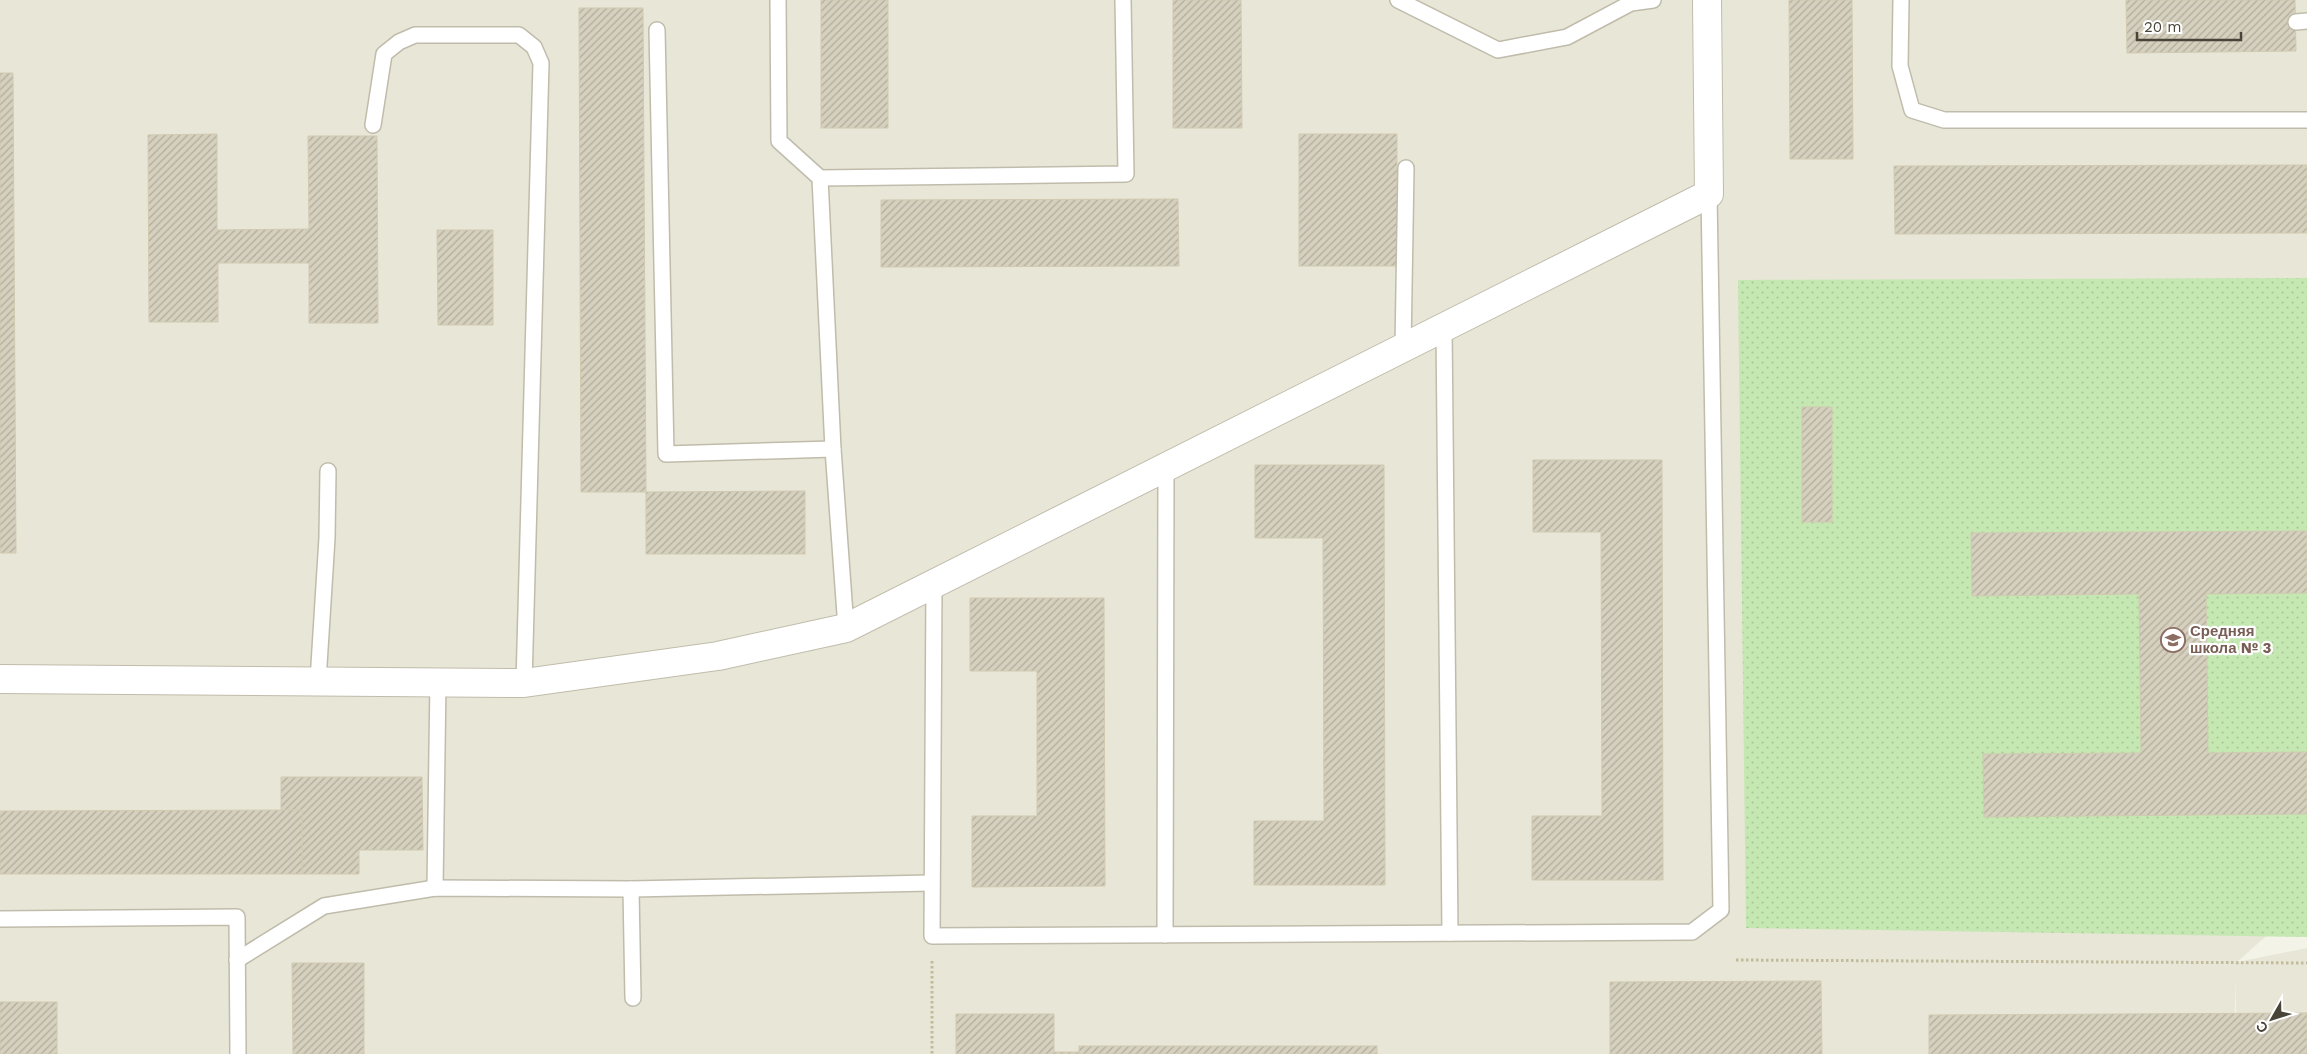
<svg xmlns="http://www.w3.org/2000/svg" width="2307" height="1054" font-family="'Work Sans',sans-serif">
<defs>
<pattern id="grass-dots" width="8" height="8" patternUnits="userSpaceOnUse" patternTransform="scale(1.25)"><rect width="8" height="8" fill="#c5e8b2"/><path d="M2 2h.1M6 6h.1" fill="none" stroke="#abc89a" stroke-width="1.8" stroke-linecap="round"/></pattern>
<pattern id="building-hatch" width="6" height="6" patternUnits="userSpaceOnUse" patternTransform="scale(1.25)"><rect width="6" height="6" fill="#d6d1be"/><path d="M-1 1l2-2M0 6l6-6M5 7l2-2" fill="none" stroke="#b0ab9b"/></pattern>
</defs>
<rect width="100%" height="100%" fill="#f4f3e8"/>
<path fill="#e8e6d7" d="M 0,0 L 2307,0 L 2307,900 L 2237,962 L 2307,948 L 2307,1054 L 2236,1054 L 2236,981 L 2233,1054 L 0,1054 Z"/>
<path fill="url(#grass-dots)" d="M 2307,278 L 2307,937 L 1746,928 L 1738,280 Z"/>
<g fill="url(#building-hatch)" stroke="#d0cab1">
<rect x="821" y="0" width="67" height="128"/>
<path d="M 1173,0 L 1241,0 L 1242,128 L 1173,128 Z"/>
<path d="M 1789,0 L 1852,0 L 1853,159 L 1790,159 Z"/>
<path d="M 2126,0 L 2295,0 L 2296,51 L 2127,53 Z"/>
<path d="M 579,8 L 643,8 L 646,492 L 581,492 Z"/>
<path d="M 0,73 L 13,73 L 16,553 L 0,553 Z"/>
<path d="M 217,134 L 217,230 L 309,229 L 308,136 L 377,136 L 378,323 L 309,323 L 309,263 L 218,263 L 218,322 L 149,322 L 148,135 Z"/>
<rect x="1299" y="134" width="98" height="132"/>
<path d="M 2307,165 L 2307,233 L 1895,234 L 1894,166 Z"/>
<path d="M 1178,199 L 1179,266 L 881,267 L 881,200 Z"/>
<path d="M 437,230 L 493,230 L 493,325 L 438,325 Z"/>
<rect x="1802" y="407" width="30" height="115"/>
<path d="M 1533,460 L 1662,460 L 1663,880 L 1532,880 L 1532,816 L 1602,816 L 1601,532 L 1533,532 Z"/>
<path d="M 1255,465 L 1384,465 L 1385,885 L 1254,885 L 1254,821 L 1324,821 L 1323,538 L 1255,538 Z"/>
<path d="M 805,491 L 805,554 L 646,554 L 646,492 Z"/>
<path d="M 2307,531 L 2307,593 L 2206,594 L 2208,753 L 2307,752 L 2307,814 L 1984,817 L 1983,754 L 2141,753 L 2139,594 L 1972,596 L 1971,533 Z"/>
<path d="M 970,598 L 1104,598 L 1105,886 L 972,887 L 972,816 L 1037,816 L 1037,671 L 970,671 Z"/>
<path d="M 281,777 L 422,777 L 423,850 L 359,850 L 359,874 L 302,874 L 302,810 L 281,810 Z"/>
<path d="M 302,810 L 302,874 L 0,874 L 0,811 Z"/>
<path d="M 292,963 L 364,963 L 364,1054 L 293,1054 Z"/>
<path d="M 1821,981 L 1822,1054 L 1610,1054 L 1610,982 Z"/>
<rect x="0" y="1002" width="57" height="52"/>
<path d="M 2307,1013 L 2307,1054 L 1929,1054 L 1929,1015 Z"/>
<path d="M 956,1014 L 1054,1014 L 1054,1052 L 1079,1052 L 1079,1054 L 956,1054 Z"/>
<rect x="1079" y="1046" width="298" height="8"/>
</g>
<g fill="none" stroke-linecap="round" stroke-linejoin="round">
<defs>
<g id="lane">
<path d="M 778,0 L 779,141 L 820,178 L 833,449 L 846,628"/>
<path d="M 1398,0 L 1498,50 L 1567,37 L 1631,3 L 1653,0"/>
<path d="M 1901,0 L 1900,66 L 1912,110 L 1944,120 L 2307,120"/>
<path d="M 2296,22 L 2307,21"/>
<path d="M 657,30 L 666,454 L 833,449"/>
<path d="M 373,125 L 384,54 L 399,42 L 415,35 L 519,35 L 534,47 L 541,63 L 524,683"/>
<path d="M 820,178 L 1126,174 L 1123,0"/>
<path d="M 1444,327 L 1450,933"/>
<path d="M 1403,348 L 1406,168"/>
<path d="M 934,584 L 932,936 L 1692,932 L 1721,910 L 1709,194"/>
<path d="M 318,681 L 327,538 L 328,471"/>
<path d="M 435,888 L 438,681"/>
<path d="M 631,889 L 633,998"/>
<path d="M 0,919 L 237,917 L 238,1054"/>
<path d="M 1165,935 L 1166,467"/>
<path d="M 237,960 L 324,906 L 435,888 L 631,889 L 931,883"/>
</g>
<path id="street" d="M 0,679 L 524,683 L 718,656 L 846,628 L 1709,194 L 1707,0"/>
</defs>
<use href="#lane" stroke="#c0bcab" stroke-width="18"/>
<use href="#street" stroke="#c0bcab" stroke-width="30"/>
<g stroke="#c1bb9c" stroke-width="3" stroke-dasharray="2.5 2.5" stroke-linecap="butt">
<path d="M 1736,960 L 2307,963"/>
<path d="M 932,961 L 932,1054"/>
</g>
<use href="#lane" stroke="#fff" stroke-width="15"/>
<use href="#street" stroke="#fff" stroke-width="28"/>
</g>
<defs>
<symbol id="school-ring" viewBox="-11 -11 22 22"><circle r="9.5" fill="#fff" stroke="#8d6e63" stroke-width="1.5"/><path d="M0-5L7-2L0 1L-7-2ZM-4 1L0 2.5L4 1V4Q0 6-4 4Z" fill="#8d6e63"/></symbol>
</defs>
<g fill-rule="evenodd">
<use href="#school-ring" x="2159" y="626" width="28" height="28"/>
</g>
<g text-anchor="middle" stroke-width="4.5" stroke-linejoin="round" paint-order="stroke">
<g font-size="15" font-weight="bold" fill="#785e54" stroke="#fff" text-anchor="start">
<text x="2190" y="636">Средняя<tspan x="2190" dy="17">школа № 3</tspan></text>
</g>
</g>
<g transform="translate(2272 1019) rotate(231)" stroke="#ffffff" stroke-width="4" paint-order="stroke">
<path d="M0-4L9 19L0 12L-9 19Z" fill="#484437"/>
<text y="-8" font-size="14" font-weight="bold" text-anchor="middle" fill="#484437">С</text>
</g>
<path d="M2137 32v8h104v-8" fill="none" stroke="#484437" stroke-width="2.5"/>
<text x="2144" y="32" font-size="15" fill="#484437" stroke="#ffffff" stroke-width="4" paint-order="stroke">20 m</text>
</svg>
